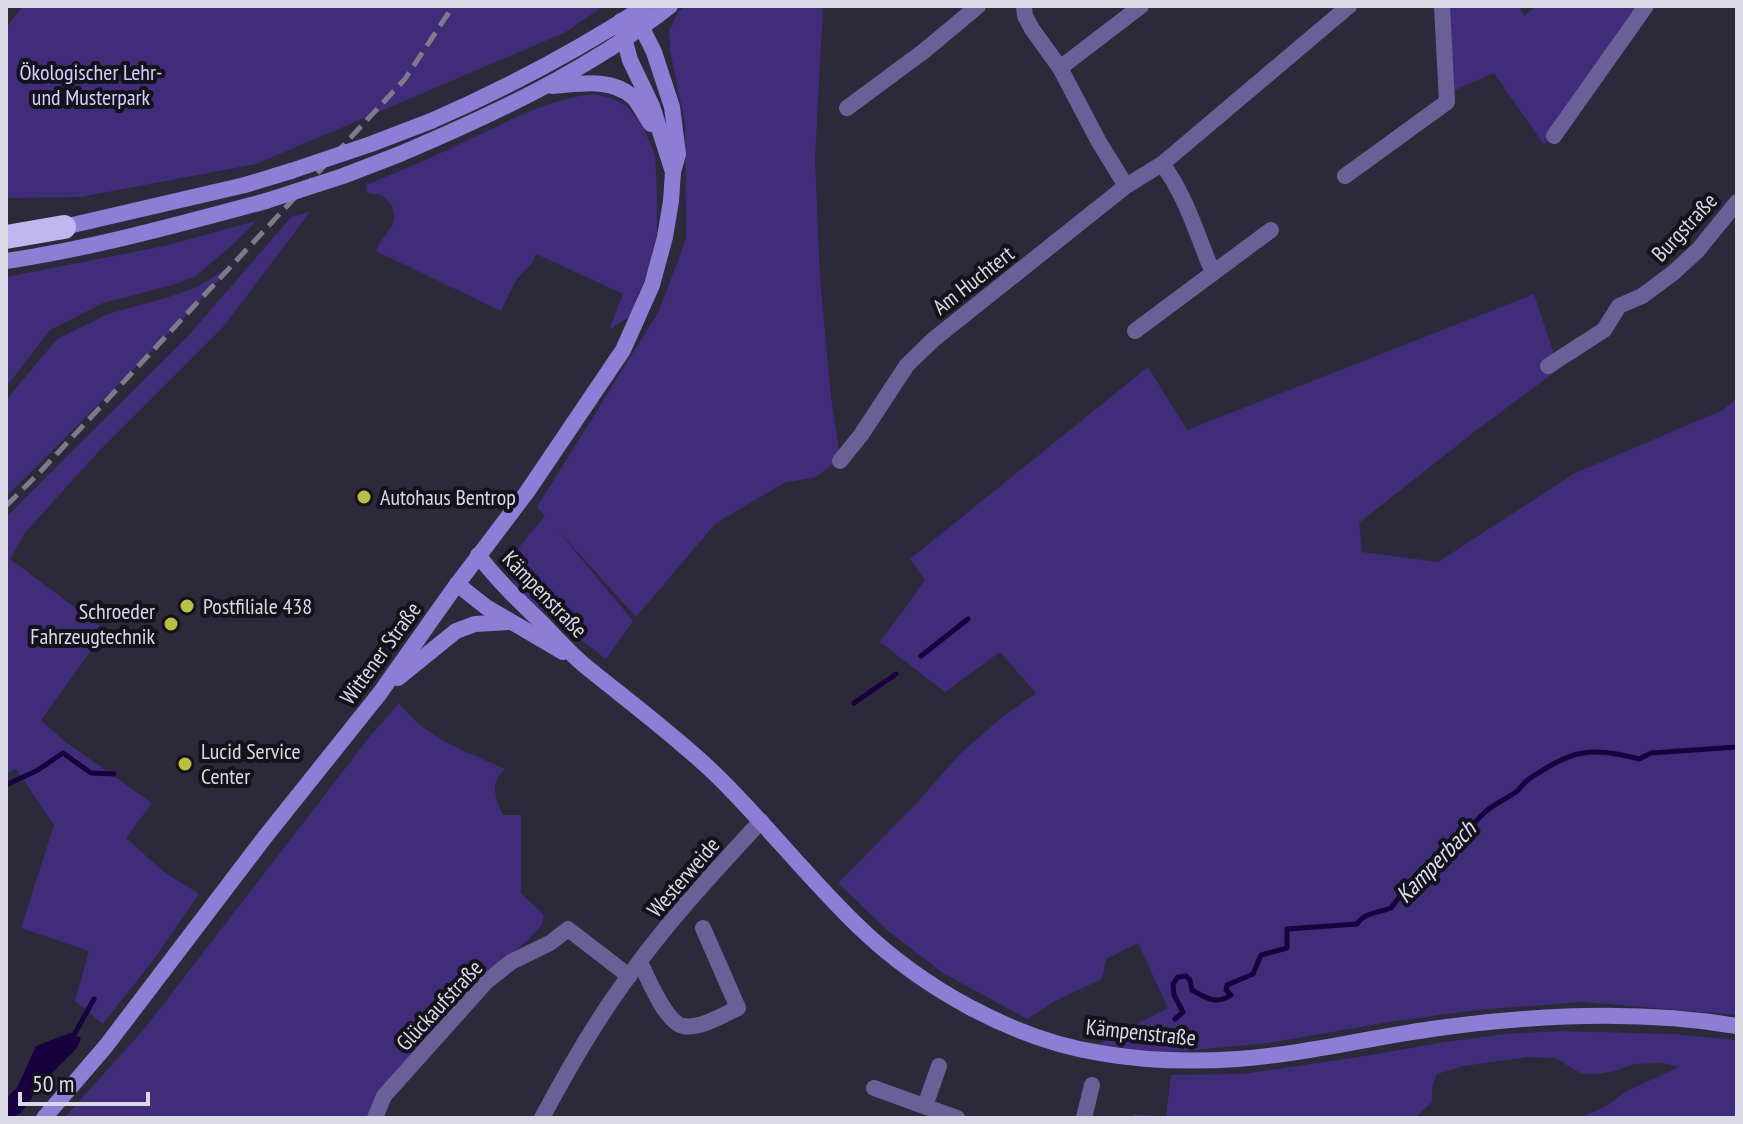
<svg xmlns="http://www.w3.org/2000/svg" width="1743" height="1124" font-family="'PT Sans Narrow',sans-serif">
<rect width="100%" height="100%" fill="#2c293b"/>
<g fill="#412c7a">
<path d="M 23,6 L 604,6 L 564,33 L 256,164 L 81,197 L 6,198 L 6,28 Z"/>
<path d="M 686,6 L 823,6 L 815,159 L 820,279 L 831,397 L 840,458 L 816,477 L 784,483 L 716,523 L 636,617 L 555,527 L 633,621 L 606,659 L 525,597 C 519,589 510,580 510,569 C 510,553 535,529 545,516 L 537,507 L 659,311 L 686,239 L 685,124 L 670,50 L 669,31 L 678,12 Z"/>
<path d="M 1448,6 L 1519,6 L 1524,16 L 1536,6 L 1640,6 L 1544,145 L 1494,73 L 1453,91 Z"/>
<path d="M 594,94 L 611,98 L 627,106 L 643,127 L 655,155 L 657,193 L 657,233 L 647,273 L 630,316 L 609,330 L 623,294 L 536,254 L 532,263 L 516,280 L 501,311 L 376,251 C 381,239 383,238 390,229 C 398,217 393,200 380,195 C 376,194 372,194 367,193 L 366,185 C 398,172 431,158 462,143 C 505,123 546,99 594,94 Z"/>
<path d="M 310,212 L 223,327 L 99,451 L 24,534 L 10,559 L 101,627 L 88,645 L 92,649 L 41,720 L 64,741 L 152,803 L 126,838 L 163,871 L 199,894 L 154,959 L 103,1024 L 75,1001 L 89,951 L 21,928 L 54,825 L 16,769 L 6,775 L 6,517 L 190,334 L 291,217 Z"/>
<path d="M 256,221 L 230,247 L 196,276 L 176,284 L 103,303 L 50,330 L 6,387 L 6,277 L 164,246 Z"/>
<path d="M 234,264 L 179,323 L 6,497 L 6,400 L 57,339 L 108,314 L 169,297 L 197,287 Z"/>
<path d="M 1534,294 L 1559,369 L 1474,432 L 1359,523 L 1362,552 L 1438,562 L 1575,473 L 1723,410 L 1737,398 L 1737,1015 L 1584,1002 L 1477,1010 L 1395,1021 L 1268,1043 L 1162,1053 L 1098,1044 L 1168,1008 L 1138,943 L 1106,959 L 1102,979 L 1057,1000 L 1027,1019 L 943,973 L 888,931 L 838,883 L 912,808 L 960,754 L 1001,718 L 1036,693 L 1000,652 L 945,692 L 880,642 L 925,580 L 910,559 L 1148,367 L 1187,430 Z"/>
<path d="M 399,703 C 424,737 467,752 505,769 C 489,783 495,798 503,815 L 521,815 L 521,893 L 544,915 L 542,925 L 528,940 L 481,978 L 368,1118 L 64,1118 L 145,1028 L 371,735 Z"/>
<path d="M 1559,1031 L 1674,1034 L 1737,1040 L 1737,1118 L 1580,1118 L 1608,1105 L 1625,1092 L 1679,1067 L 1661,1063 L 1635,1064 L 1614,1071 L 1600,1074 L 1582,1074 L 1555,1058 L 1527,1057 L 1464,1066 L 1437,1074 L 1432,1088 L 1432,1102 L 1418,1115 L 1418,1118 L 1131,1118 L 1134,1114 L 1166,1117 L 1171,1075 L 1242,1074 L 1365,1056 L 1445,1042 L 1504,1034 Z"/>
</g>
<path fill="#18013e" d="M 70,1033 L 81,1038 L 77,1048 L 42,1083 L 21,1113 L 11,1118 L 6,1118 L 6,1098 L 17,1088 L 36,1046 Z"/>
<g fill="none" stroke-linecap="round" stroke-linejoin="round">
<g stroke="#18013e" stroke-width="5">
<path d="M 921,656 L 968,619"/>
<path d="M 854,703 L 896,674"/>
<path d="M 6,785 L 38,770 L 63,753 L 91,773 L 114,774"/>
<path d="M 1175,1019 L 1183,1012 L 1174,995 L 1173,984 L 1178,977 L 1186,976 L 1190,980 L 1192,990 C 1205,998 1217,1005 1231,995 L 1226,990 L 1227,985 L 1253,974 L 1261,955 L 1287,948 L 1287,929 L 1357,924 C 1365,912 1378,913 1391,908 C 1399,896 1410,886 1421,878 C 1426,874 1433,872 1437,868 C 1455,851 1467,829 1485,812 C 1494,804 1506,799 1516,792 C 1521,788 1524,782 1529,779 C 1573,750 1588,746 1639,759 L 1651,753 L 1737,747"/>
<path d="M 74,1035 L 94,999"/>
</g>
<g stroke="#6a6097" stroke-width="16">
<path d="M 1024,6 L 1025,16 L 1032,29 L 1060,68 L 1099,142 L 1126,186"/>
<path d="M 1060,68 L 1141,6"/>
<path d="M 847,108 L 924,51 L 978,6"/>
<path d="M 1554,136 L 1646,6"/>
<path d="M 1162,164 C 1186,195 1198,238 1213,273 L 1271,230"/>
<path d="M 1345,176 L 1447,102 L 1442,6"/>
<path d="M 1135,331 L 1213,273"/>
<path d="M 1548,366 L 1604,330 L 1619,306 L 1642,296 L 1673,273 L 1698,250 L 1737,202"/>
<path d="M 840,461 L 861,435 L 907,365 L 934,339 L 1126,186 L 1162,164 L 1349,6"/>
<path d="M 640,962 C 648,978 665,1022 683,1026 C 701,1029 723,1015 738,1008 L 703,928"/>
<path d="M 874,1088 L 957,1118"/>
<path d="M 925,1106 L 939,1066"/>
<path d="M 375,1118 L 384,1096 L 486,982 L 511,962 L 550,943 L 568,929 L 629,976"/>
<path d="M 542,1118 C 568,1069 596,1020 629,976 C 668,921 715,871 761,821"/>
<path d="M 1084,1118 L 1092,1085"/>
</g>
<g stroke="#8e7dd4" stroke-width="16">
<path d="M 622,31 L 630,60 L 652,106 L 673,172"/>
<path d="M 552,86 C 580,84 610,77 633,97 C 640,104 645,116 651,124"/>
<path d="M 431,121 C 505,89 578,50 646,6"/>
<path d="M 400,154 C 494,114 589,70 670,6"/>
<path d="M 64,227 L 245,185 L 291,171"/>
<path d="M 6,261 C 94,248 180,224 266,201"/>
<path d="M 478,555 C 497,580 520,602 543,624 C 556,638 570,653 584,665 C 627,700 673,734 713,772 C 764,821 807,877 858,926 C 921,987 1012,1039 1100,1053 C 1145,1061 1192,1062 1238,1059 C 1305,1054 1372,1037 1439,1028 C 1534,1015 1642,1010 1737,1026"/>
<path d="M 457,584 L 486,607 L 563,652"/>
<path d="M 398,678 L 456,631 L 475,624 L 510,622"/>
<path d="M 44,1118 L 106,1046 L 265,837 L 380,693 L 452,591 L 527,492 L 623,350 L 652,285 L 665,237 L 671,201 L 673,172 L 678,154 L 672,107 L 654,52 L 642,28 L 621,21"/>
</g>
<path stroke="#bfb7ed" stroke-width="24" d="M 6,237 L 64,227"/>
<path stroke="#7d7a8a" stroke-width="5" stroke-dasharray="16 8" stroke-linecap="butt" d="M 6,506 L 40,472 L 405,79 L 453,6"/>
<g stroke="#8e7dd4" stroke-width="16">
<path d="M 291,171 L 371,144 L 431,121"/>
<path d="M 266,201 L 343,176 L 400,154"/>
</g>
</g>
<g fill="#bbc045" stroke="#14131b" stroke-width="3">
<circle cx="364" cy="497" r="8"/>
<circle cx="187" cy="606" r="8"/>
<circle cx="171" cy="624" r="8"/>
<circle cx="185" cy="764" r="8"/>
</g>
<g text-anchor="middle" stroke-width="8" stroke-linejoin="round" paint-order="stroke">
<g font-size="22" fill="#d7d0ff" stroke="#14131b">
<text x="91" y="80">Ökologischer Lehr-<tspan x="91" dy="25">und Musterpark</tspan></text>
</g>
<g font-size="22" fill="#dbd9e5" stroke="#14131b">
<text transform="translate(1684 227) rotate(-47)" y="8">Burgstraße</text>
<text transform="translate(973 280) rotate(-38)" y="8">Am Huchtert</text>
<text transform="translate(545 594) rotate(46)" y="8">Kämpenstraße</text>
<text transform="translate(380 653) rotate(-54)" y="8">Wittener Straße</text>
<text transform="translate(683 877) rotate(-49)" y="8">Westerweide</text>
<text transform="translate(439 1005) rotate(-47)" y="8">Glückaufstraße</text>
<text transform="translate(1141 1032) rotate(6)" y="8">Kämpenstraße</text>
</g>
<g font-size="22" fill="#dbd9e5" stroke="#14131b" text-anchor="start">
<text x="380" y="505">Autohaus Bentrop</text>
<text x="203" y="614">Postfiliale 438</text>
<text x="155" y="619" text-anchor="end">Schroeder<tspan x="155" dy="25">Fahrzeugtechnik</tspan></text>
<text x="201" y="759">Lucid Service<tspan x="201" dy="25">Center</tspan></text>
</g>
<g font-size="24" font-style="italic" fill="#dcd9f1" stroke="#14131b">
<text transform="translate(1436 862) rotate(-46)" y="8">Kamperbach</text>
</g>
</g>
<rect width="1743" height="1124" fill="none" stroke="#dbd9e5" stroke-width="16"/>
<path d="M20 1092v12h128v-12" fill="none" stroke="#dbd9e5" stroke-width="4"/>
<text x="32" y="1092" font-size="24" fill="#dbd9e5" stroke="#14131b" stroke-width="6" paint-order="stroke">50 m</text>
</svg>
